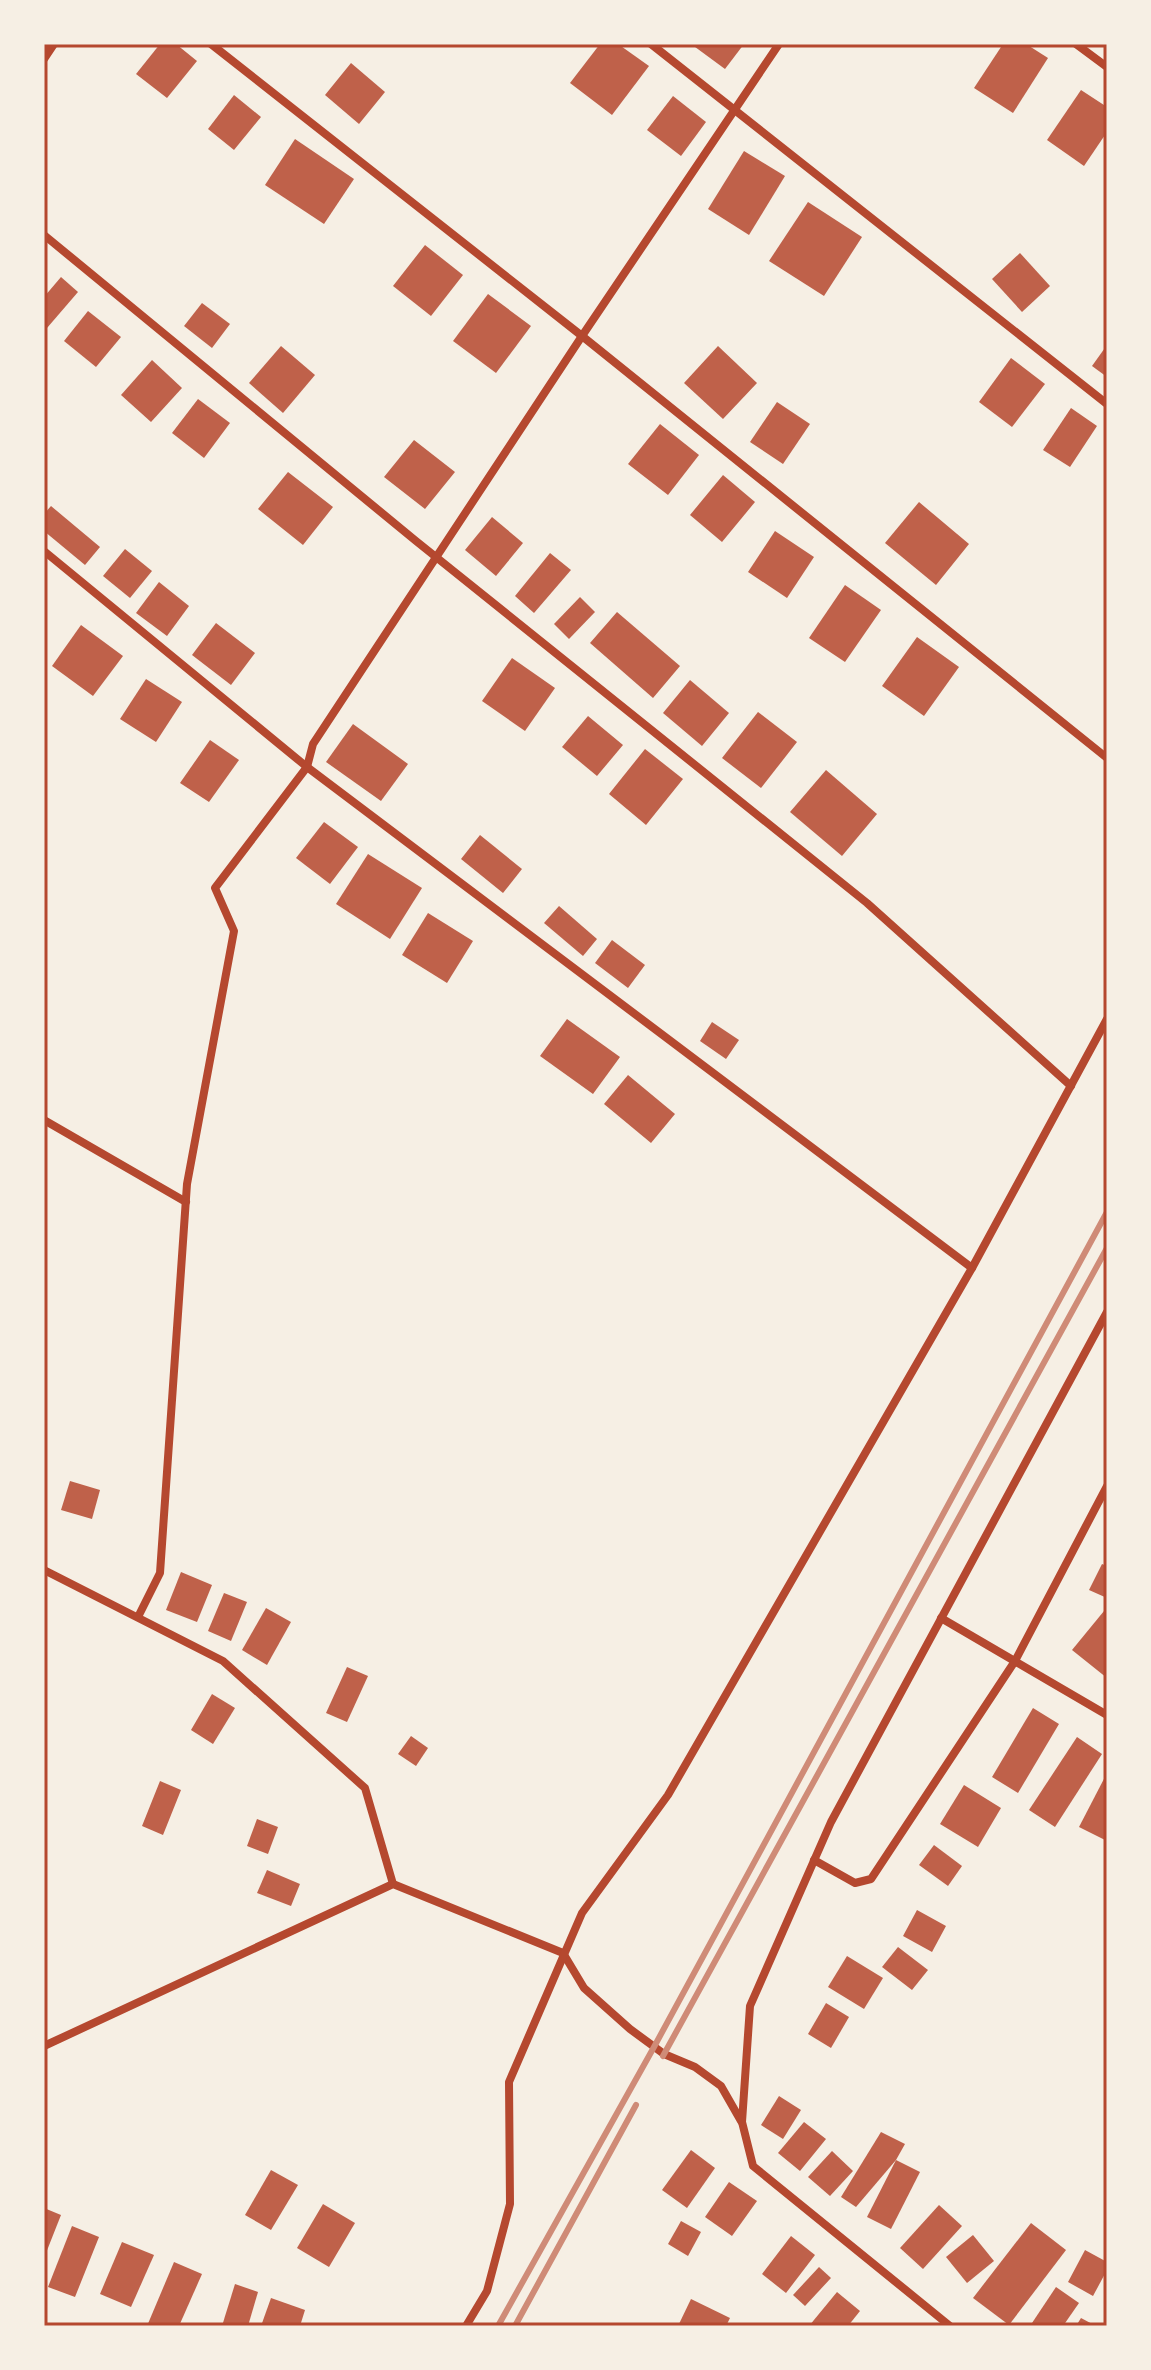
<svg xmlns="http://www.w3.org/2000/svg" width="1151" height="2370" font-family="'Noto Sans',sans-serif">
<rect width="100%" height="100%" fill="#f6efe4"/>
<g fill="#bf614a">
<path d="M 160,44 L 176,44 L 197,61 L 167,98 L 136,74 Z"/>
<path d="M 600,44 L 618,44 L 649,66 L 612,115 L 570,83 Z"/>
<path d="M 691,44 L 744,44 L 725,69 Z"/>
<path d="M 1003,44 L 1026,44 L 1048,58 L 1013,113 L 974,88 Z"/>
<path d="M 351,63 L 385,92 L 359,124 L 325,95 Z"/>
<path d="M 1081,90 L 1107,107 L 1107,132 L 1084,166 L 1047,140 Z"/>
<path d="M 234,95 L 261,117 L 234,150 L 208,129 Z"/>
<path d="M 673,96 L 706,122 L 681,156 L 647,130 Z"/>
<path d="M 295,139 L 354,179 L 324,224 L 265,185 Z"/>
<path d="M 744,151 L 785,176 L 749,235 L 708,209 Z"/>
<path d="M 808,202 L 862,237 L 824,296 L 769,261 Z"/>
<path d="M 425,245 L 463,275 L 431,316 L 393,286 Z"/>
<path d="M 1020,253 L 1050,286 L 1022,312 L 992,279 Z"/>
<path d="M 61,277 L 78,292 L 47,328 L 44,325 L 44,297 Z"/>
<path d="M 488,294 L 531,326 L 496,373 L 453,341 Z"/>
<path d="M 202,303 L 230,324 L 212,348 L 184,326 Z"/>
<path d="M 88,311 L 121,337 L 96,367 L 64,341 Z"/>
<path d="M 1107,345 L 1107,377 L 1092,366 Z"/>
<path d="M 281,346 L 315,375 L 283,413 L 249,383 Z"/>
<path d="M 718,346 L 757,383 L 723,419 L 684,383 Z"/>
<path d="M 1011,358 L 1045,384 L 1012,427 L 979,402 Z"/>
<path d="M 152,360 L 182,388 L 151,422 L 121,395 Z"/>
<path d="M 198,399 L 230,423 L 204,458 L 172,433 Z"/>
<path d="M 777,402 L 810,424 L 783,464 L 750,442 Z"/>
<path d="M 1071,408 L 1097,426 L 1070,467 L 1043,450 Z"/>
<path d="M 660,424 L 699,455 L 668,495 L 628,464 Z"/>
<path d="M 414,440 L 455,472 L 425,509 L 384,477 Z"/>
<path d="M 288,472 L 333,507 L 303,545 L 258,509 Z"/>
<path d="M 723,475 L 755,502 L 722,542 L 690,515 Z"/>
<path d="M 919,502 L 969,544 L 936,585 L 885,543 Z"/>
<path d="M 51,506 L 100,547 L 85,565 L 44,531 L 44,514 Z"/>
<path d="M 492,517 L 523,543 L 496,576 L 465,550 Z"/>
<path d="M 775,531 L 814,557 L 787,598 L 748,572 Z"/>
<path d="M 125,549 L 152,571 L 130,598 L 103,576 Z"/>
<path d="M 550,553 L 571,570 L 534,613 L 515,596 Z"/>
<path d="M 159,582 L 189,606 L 167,636 L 136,613 Z"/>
<path d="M 845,585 L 881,610 L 845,662 L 809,638 Z"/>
<path d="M 580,597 L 595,612 L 569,639 L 554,624 Z"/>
<path d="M 617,612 L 680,666 L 653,698 L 590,643 Z"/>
<path d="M 216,623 L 255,653 L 231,685 L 192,655 Z"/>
<path d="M 81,625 L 123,656 L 93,696 L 52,666 Z"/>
<path d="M 917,637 L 959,667 L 924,716 L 882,686 Z"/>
<path d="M 512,658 L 555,688 L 525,731 L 482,701 Z"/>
<path d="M 146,679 L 182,702 L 156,742 L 120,719 Z"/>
<path d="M 690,680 L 729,713 L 702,746 L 663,713 Z"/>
<path d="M 758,712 L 797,742 L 761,788 L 722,758 Z"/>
<path d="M 588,716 L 623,745 L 597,776 L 562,747 Z"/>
<path d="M 353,724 L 408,764 L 381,801 L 326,762 Z"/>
<path d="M 210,740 L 239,760 L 209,802 L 180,783 Z"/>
<path d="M 645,749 L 683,779 L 646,825 L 609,794 Z"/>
<path d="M 826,770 L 877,814 L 842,856 L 790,812 Z"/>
<path d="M 324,822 L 358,847 L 330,884 L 296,858 Z"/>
<path d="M 480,835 L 522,869 L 503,893 L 461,859 Z"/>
<path d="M 368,854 L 422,888 L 390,939 L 336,904 Z"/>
<path d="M 559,906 L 597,939 L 583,956 L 544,923 Z"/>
<path d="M 428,913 L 473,941 L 447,983 L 402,955 Z"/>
<path d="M 612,940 L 645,965 L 628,988 L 595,963 Z"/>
<path d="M 567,1019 L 620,1057 L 593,1094 L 540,1056 Z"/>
<path d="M 712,1022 L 739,1040 L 726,1059 L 700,1041 Z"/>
<path d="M 628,1075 L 675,1114 L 651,1143 L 604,1104 Z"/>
<path d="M 70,1481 L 100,1490 L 92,1519 L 61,1510 Z"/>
<path d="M 1102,1564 L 1107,1566 L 1107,1598 L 1089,1590 Z"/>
<path d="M 181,1572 L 212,1585 L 197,1622 L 166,1610 Z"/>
<path d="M 224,1593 L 247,1602 L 231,1641 L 208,1631 Z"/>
<path d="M 266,1608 L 291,1622 L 267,1665 L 242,1650 Z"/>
<path d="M 1104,1611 L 1107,1613 L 1107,1678 L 1072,1650 Z"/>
<path d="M 347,1667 L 368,1676 L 347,1722 L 326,1713 Z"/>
<path d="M 212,1694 L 235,1708 L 213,1744 L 191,1730 Z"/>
<path d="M 1033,1708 L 1059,1724 L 1018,1793 L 992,1777 Z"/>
<path d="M 411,1736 L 428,1748 L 416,1766 L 398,1754 Z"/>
<path d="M 1077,1737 L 1102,1754 L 1055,1827 L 1029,1810 Z"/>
<path d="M 1107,1773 L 1107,1841 L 1079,1827 Z"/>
<path d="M 160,1781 L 181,1790 L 163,1835 L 142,1826 Z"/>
<path d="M 964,1785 L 1001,1808 L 978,1847 L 940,1824 Z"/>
<path d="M 257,1819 L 278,1827 L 268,1854 L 247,1846 Z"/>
<path d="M 934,1845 L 962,1866 L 948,1886 L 919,1865 Z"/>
<path d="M 267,1870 L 300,1884 L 291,1906 L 257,1893 Z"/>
<path d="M 917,1910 L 946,1926 L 932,1952 L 903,1936 Z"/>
<path d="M 898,1947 L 928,1970 L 912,1990 L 882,1967 Z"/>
<path d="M 847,1956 L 883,1978 L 864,2009 L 828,1987 Z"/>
<path d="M 826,2003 L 849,2017 L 831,2048 L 808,2034 Z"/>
<path d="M 779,2096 L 801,2110 L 783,2139 L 761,2125 Z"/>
<path d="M 804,2122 L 826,2139 L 800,2171 L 778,2153 Z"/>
<path d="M 881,2132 L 905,2144 L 896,2160 L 856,2207 L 841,2197 Z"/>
<path d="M 691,2150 L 715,2168 L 687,2208 L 662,2190 Z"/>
<path d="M 832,2151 L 853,2171 L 830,2196 L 808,2177 Z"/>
<path d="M 896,2160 L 920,2172 L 891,2229 L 867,2217 Z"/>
<path d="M 271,2170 L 298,2185 L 271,2230 L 245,2215 Z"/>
<path d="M 729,2182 L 757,2201 L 732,2236 L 705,2217 Z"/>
<path d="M 323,2204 L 355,2223 L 329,2267 L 297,2248 Z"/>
<path d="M 939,2205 L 962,2226 L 923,2269 L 900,2248 Z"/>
<path d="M 44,2208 L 61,2215 L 44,2258 Z"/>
<path d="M 681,2221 L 701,2232 L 688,2256 L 668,2244 Z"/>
<path d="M 1031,2223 L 1066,2250 L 1009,2325 L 973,2298 Z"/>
<path d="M 72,2226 L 99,2237 L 75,2297 L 48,2287 Z"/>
<path d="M 973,2235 L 994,2261 L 967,2283 L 946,2257 Z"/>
<path d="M 791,2236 L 815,2255 L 786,2293 L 762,2274 Z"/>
<path d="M 122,2242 L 154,2255 L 131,2307 L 100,2294 Z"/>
<path d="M 1085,2250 L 1107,2262 L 1107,2270 L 1093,2296 L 1068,2282 Z"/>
<path d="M 174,2262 L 202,2274 L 179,2326 L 147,2326 Z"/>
<path d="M 819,2267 L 831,2278 L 805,2306 L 793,2295 Z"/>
<path d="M 235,2284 L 258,2292 L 248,2326 L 222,2326 Z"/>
<path d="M 1056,2287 L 1079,2303 L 1063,2326 L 1030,2326 Z"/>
<path d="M 837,2292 L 860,2311 L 848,2326 L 809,2326 Z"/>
<path d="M 271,2298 L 305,2310 L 300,2326 L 261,2326 Z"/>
<path d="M 691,2299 L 730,2318 L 726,2326 L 678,2326 Z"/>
<path d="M 1081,2318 L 1096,2326 L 1076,2326 Z"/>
</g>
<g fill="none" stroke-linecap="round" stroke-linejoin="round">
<g stroke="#b5482f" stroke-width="8">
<path d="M 211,44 L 582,336 L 1107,758"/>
<path d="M 651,44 L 1107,404"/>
<path d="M 1076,44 L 1107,67"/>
<path d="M 44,59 L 54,44"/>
<path d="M 44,235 L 416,541 L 867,903 L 1071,1086"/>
<path d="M 44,551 L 307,767 L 972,1268"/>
<path d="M 44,1120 L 186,1202"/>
<path d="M 44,1570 L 223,1661 L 365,1788 L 393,1884"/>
<path d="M 138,1617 L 160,1573 L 187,1184 L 234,931 L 215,888 L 307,767 L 313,744 L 582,336 L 779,44"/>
<path d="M 941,1618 L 1107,1715"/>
<path d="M 814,1860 L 855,1883 L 871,1879 L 1015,1661 L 1107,1486"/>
<path d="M 44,2046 L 393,1884 L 563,1953 L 584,1988 L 630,2029 L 664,2054 L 695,2067 L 721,2086 L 741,2121"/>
<path d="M 466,2326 L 487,2291 L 510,2204 L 509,2082 L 582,1913 L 668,1795 L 972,1268 L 1107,1019"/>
<path d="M 950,2326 L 753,2166 L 742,2122 L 750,2006 L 831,1822 L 1107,1312"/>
</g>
<g stroke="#cf8b77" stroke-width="6">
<path d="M 663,2056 L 1107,1248"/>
<path d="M 498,2326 L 654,2047 L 1107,1212"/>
<path d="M 515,2326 L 636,2105"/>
</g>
</g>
<rect width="1151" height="2370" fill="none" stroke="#f6efe4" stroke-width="92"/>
<rect x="46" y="46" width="1059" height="2278" fill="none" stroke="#b5482f" stroke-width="3"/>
</svg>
